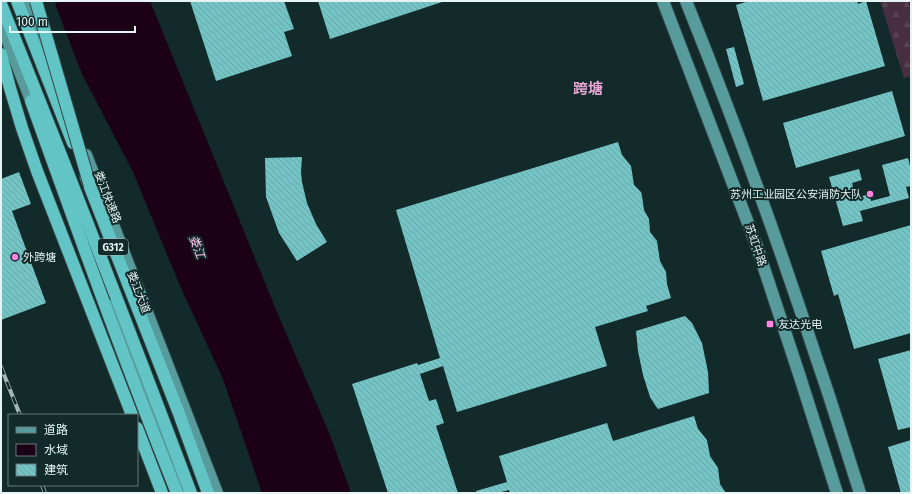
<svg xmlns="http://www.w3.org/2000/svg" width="912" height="494" font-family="'Fira Sans','Noto Sans SC',sans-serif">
<defs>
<pattern id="forest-firs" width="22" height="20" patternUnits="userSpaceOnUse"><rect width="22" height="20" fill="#482e41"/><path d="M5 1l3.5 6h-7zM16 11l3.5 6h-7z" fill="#5a4354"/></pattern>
<pattern id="building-back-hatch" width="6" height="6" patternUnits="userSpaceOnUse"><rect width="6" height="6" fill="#75c4c5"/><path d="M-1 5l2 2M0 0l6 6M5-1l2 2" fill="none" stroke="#69a5a6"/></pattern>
</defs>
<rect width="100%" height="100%" fill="#122a2a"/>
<path fill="url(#forest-firs)" d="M 880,1 L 908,1 L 911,12 L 911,76 L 904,78 Z"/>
<path fill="#1c0016" d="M 59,1 L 150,1 L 279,317 L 330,435 L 351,493 L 262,493 L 223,379 L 181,288 L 133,172 L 82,74 L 55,4 Z"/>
<g fill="url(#building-back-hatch)">
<path d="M 190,1 L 284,1 L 294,29 L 284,32 L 292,56 L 216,81 Z"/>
<path d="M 318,1 L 442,1 L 442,2 L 330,39 Z"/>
<path d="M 749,1 L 857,1 L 858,4 L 866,1 L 885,66 L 763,101 L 736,5 Z"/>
<path d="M 734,47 L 744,84 L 736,87 L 726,49 Z"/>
<path d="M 892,91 L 905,136 L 796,168 L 783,123 Z"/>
<path d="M 618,142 L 622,155 L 631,166 L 634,185 L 641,192 L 642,196 L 644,210 L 649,219 L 650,232 L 657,241 L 660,261 L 666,272 L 667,284 L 671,298 L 646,306 L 648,311 L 595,327 L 607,366 L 457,412 L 443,366 L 420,374 L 429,401 L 436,399 L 444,423 L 436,426 L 458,493 L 388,493 L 352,384 L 417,363 L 418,365 L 440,358 L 396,210 Z"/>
<path d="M 302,157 L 301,172 L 302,182 L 307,203 L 316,224 L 327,242 L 297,261 L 279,233 L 266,197 L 265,158 Z"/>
<path d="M 908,158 L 911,170 L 911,186 L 906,187 L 909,198 L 860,211 L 863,221 L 843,226 L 829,177 L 859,169 L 862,180 L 852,183 L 856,198 L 869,194 L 871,201 L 890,196 L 882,165 Z"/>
<path d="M 19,172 L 31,204 L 12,211 L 46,303 L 1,320 L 1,179 Z"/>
<path d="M 911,225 L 911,333 L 854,349 L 838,294 L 834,296 L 821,251 Z"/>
<path d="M 685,316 L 692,323 L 702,343 L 708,372 L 709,393 L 658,409 L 655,405 L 650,397 L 643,375 L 638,351 L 636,331 Z"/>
<path d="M 911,350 L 911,427 L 898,430 L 878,359 Z"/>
<path d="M 694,416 L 698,429 L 707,440 L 710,456 L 718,468 L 720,484 L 726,493 L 510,493 L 509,490 L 498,493 L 477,493 L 476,491 L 507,482 L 499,456 L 607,423 L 613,441 Z"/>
<path d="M 911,440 L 911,493 L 901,493 L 888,447 Z"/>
</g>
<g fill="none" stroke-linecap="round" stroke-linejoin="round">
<defs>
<g id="primary">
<path d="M 26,1 L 47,56"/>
<path d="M 663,1 L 756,244 L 799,374 L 837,493"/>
<path d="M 686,1 C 734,120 778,241 818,363 C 833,406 846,450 860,493"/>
<path d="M 1,24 L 35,110"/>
<path d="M 86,155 L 217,493"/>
<path d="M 111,306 L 156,419 L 183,493"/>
</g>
<g id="highway">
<path d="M 17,1 L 73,143"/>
<path d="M 1,4 C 66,166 129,329 191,493"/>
<path d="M 1,54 L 10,88 L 22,128 L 37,171 L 132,415"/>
<path d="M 31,101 C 78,232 125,363 177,493"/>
<path d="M 86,177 L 178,411 L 208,493"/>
<path d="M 137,428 L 162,493"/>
</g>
</defs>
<use href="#primary" stroke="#344" stroke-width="14"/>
<use href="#highway" stroke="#344" stroke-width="14"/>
<use href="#primary" stroke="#579b9c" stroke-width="12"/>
<use href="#highway" stroke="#63c4c6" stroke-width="12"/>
<defs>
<g id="rail">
<path d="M 1,367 L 20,415"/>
<path d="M 42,485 L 45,493"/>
</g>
</defs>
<use href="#rail" stroke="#a5b6b6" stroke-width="4"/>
<use href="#rail" stroke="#122a2a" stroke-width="2.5" stroke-dasharray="8" stroke-linecap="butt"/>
<defs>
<path id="highway-bridge" d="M 36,1 L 90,186"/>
</defs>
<use href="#highway-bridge" stroke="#344" stroke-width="14" stroke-linecap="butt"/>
<use href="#highway-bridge" stroke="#63c4c6" stroke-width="12"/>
</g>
<g fill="#fd86e2" stroke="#122a2a" stroke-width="1.5">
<circle cx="870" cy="194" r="4"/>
<circle cx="15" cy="257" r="4"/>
<rect x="766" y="320" width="8" height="8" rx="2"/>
</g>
<g text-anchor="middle" stroke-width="4" stroke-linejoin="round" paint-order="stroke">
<rect fill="#122a2a" stroke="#a6b7b7" stroke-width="1" x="98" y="239" width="30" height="16" rx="3"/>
<g font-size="10" font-weight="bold" fill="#e6f4f4">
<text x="113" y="251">G312</text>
</g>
<g font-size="11" fill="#e6f4f4" stroke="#122a2a" text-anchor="start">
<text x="862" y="198" text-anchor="end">苏州工业园区公安消防大队</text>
<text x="23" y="261">外跨塘</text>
<text x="778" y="328">友达光电</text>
</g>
<g font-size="11" fill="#e6f4f4" stroke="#122a2a">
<text transform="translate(108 197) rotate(69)" y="4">娄江快速路</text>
<text transform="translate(756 245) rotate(71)" y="4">苏虹中路</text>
<text transform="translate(139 292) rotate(69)" y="4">娄江大道</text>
</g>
<g font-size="12" font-style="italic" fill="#fec3ee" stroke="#122a2a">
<text transform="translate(197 247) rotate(70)" y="4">娄江</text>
</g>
<g font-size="15" font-weight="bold" fill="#e8a6d7" stroke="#122a2a">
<text x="588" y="94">跨塘</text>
</g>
</g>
<rect width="912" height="494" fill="none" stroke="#e6f4f4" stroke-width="4"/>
<rect x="8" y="414" width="130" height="72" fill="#122a2a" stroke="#677b7b"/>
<rect x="16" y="427" width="20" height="6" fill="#579b9c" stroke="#677b7b"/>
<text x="44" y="434" font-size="12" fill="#e6f4f4">道路</text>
<rect x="16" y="444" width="20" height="12" fill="#1c0016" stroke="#677b7b"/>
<text x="44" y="454" font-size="12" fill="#e6f4f4">水域</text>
<rect x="16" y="464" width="20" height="12" fill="url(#building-back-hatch)" stroke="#677b7b"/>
<text x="44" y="474" font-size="12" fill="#e6f4f4">建筑</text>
<path d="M10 26v6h125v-6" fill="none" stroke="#e6f4f4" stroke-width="2"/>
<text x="16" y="26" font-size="12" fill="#e6f4f4" stroke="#122a2a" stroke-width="3" paint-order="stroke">100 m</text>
</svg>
